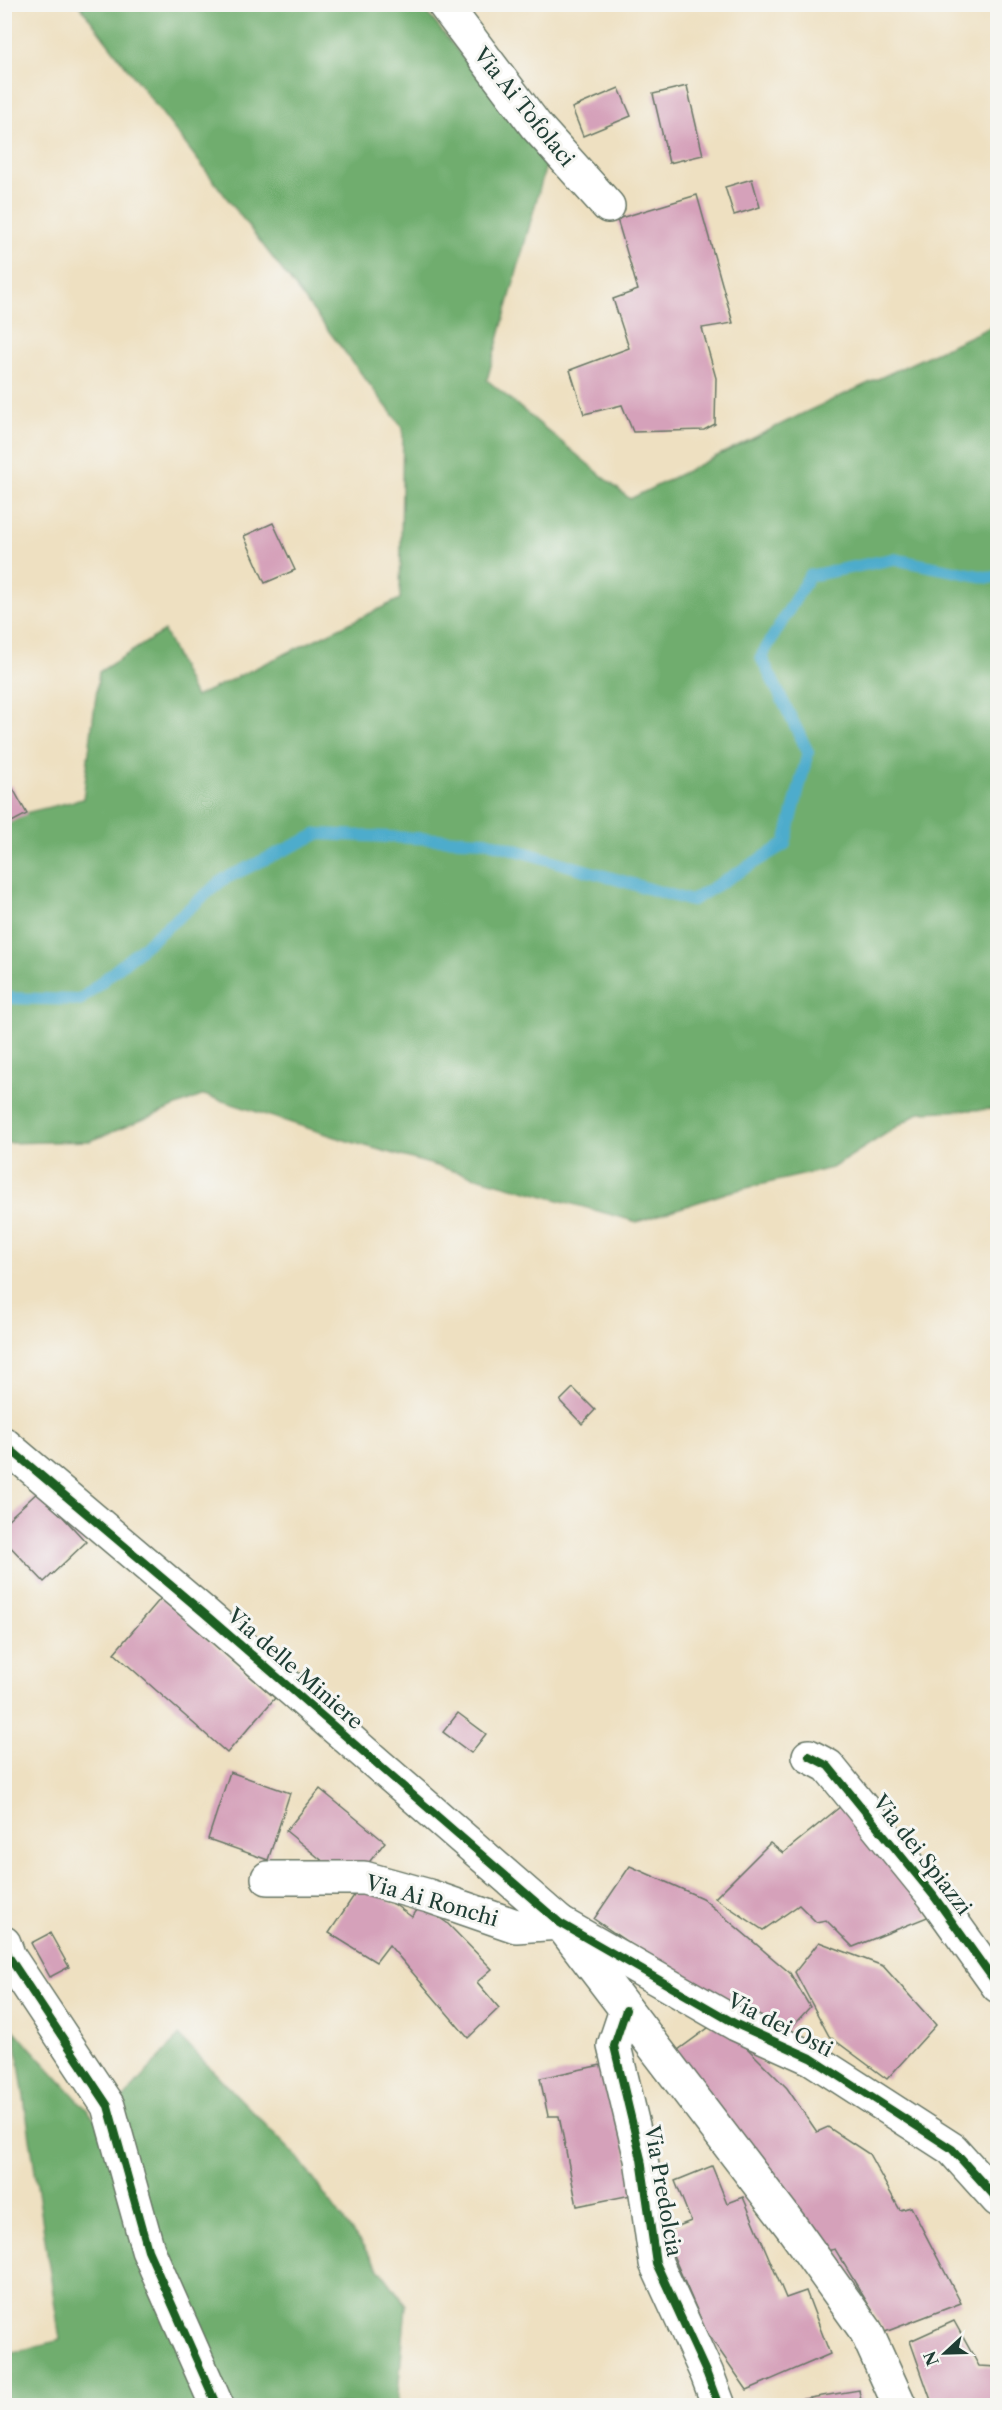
<svg xmlns="http://www.w3.org/2000/svg" width="1002" height="2410" font-family="'Libre Caslon Text',serif">
<rect width="100%" height="100%" fill="#f6f6f2"/>
<filter id="ink" filterUnits="userSpaceOnUse"><feTurbulence type="fractalNoise" baseFrequency=".0167" numOctaves="2"/><feDisplacementMap in="SourceGraphic" scale="12" xChannelSelector="R" yChannelSelector="G"/><feConvolveMatrix kernelMatrix="1 2 1 2 8 2 1 2 1" color-interpolation-filters="sRGB"/></filter>
<filter id="wash" filterUnits="userSpaceOnUse"><feTurbulence type="fractalNoise" baseFrequency=".008" numOctaves="4" result="noise"/><feDisplacementMap in="SourceGraphic" scale="24" xChannelSelector="R" yChannelSelector="G"/><feGaussianBlur stdDeviation="1.35" result="paint"/><feColorMatrix in="noise" values="0 0 0 0 0 0 0 0 0 0 0 0 0 0 0 0 0 1.4 0 .05"/><feComposite in="paint" operator="in"/></filter>
<g filter="url(#wash)">
<rect width="100%" height="100%" fill="#eee0c1"/>
<g fill="#70ad6e" stroke="#487551" stroke-width="1.5">
<path d="M 79,5 L 421,5 L 547,162 L 487,380 L 630,499 L 806,412 L 997,324 L 997,1109 L 920,1112 L 832,1168 L 729,1192 L 637,1222 L 348,1141 L 204,1095 L 90,1141 L 5,1143 L 4,818 L 83,799 L 99,672 L 164,631 L 195,697 L 400,599 L 403,428 Z"/>
<path d="M 14,2030 L 100,2124 L 179,2036 L 298,2158 L 406,2305 L 397,2405 L 5,2406 L 5,2355 L 60,2340 Z"/>
</g>
<g fill="none" stroke-linecap="round" stroke-linejoin="round">
<path stroke="#4daccc" stroke-width="12" d="M 4,998 L 80,1000 L 224,879 L 318,834 L 485,841 L 691,901 L 785,844 L 808,752 L 761,657 L 809,576 L 893,559 L 990,578 L 998,576"/>
</g>
<g id="blocks">
<g fill="#d5a1ba">
<path d="M 687,86 L 703,155 L 669,163 L 653,94 Z"/>
<path d="M 619,88 L 631,116 L 583,136 L 572,108 Z"/>
<path d="M 752,179 L 760,207 L 734,215 L 725,187 Z"/>
<path d="M 697,195 L 733,323 L 702,328 L 716,378 L 715,424 L 704,430 L 633,432 L 622,405 L 584,414 L 570,370 L 629,348 L 613,299 L 638,290 L 617,219 Z"/>
<path d="M 273,523 L 295,570 L 265,583 L 244,536 Z"/>
<path d="M 11,785 L 27,814 L 8,824 L 4,818 L 4,789 Z"/>
<path d="M 573,1388 L 595,1410 L 582,1424 L 560,1401 Z"/>
<path d="M 39,1491 L 86,1542 L 44,1582 L 4,1540 L 4,1523 Z"/>
<path d="M 161,1598 L 275,1698 L 227,1753 L 114,1653 Z"/>
<path d="M 458,1713 L 486,1734 L 471,1753 L 443,1732 Z"/>
<path d="M 230,1772 L 290,1793 L 268,1860 L 208,1839 Z"/>
<path d="M 320,1789 L 385,1842 L 359,1875 L 336,1872 L 286,1831 Z"/>
<path d="M 846,1802 L 930,1916 L 853,1947 L 826,1920 L 816,1922 L 799,1905 L 763,1930 L 715,1898 L 770,1843 L 783,1853 Z"/>
<path d="M 630,1866 L 702,1898 L 790,1973 L 810,2007 L 785,2034 L 706,1996 L 594,1919 Z"/>
<path d="M 363,1882 L 412,1917 L 421,1905 L 447,1923 L 492,1969 L 477,1982 L 499,2008 L 468,2038 L 389,1945 L 376,1962 L 329,1933 Z"/>
<path d="M 50,1933 L 69,1967 L 50,1977 L 31,1943 Z"/>
<path d="M 819,1942 L 883,1966 L 936,2025 L 887,2079 L 829,2036 L 795,1972 Z"/>
<path d="M 719,2020 L 787,2088 L 817,2132 L 828,2127 L 869,2154 L 900,2210 L 911,2207 L 961,2303 L 885,2332 L 835,2249 L 822,2252 L 674,2053 Z"/>
<path d="M 606,2064 L 636,2194 L 577,2206 L 559,2116 L 548,2116 L 540,2078 Z"/>
<path d="M 712,2166 L 727,2203 L 743,2197 L 786,2298 L 806,2291 L 830,2354 L 747,2390 L 706,2331 L 663,2232 L 691,2221 L 675,2181 Z"/>
<path d="M 954,2321 L 979,2366 L 998,2367 L 998,2406 L 933,2406 L 910,2341 Z"/>
<path d="M 859,2390 L 862,2406 L 773,2406 L 773,2404 Z"/>
</g>
</g>
</g>
<g filter="url(#ink)">
<use href="#blocks" fill-opacity="0" stroke="#677665" stroke-width="1.5"/>
<g fill="none" stroke-linecap="round" stroke-linejoin="round">
<defs>
<g id="minor">
<path d="M 444,4 L 536,126 L 608,206"/>
<path d="M 809,1756 L 828,1766 L 933,1895 L 998,1986"/>
<path d="M 268,1878 L 364,1878 L 429,1896 L 516,1926 L 560,1923 L 791,2226 L 866,2331 L 900,2406"/>
<path d="M 4,1943 L 9,1957 L 108,2106 L 148,2250 L 217,2406"/>
<path d="M 626,2010 L 614,2046 L 641,2159 L 656,2263 L 707,2374 L 719,2406"/>
</g>
<path id="tertiary" d="M 4,1444 L 205,1614 L 560,1923 L 736,2024 L 811,2058 L 952,2149 L 998,2200"/>
</defs>
<use href="#minor" stroke="#677665" stroke-width="36"/>
<use href="#tertiary" stroke="#677665" stroke-width="36"/>
<use href="#minor" stroke="#fff" stroke-width="33"/>
<use href="#tertiary" stroke="#fff" stroke-width="33"/>
<defs>
<g id="cycleway">
<path d="M 4,1444 L 205,1614 L 560,1923 L 736,2024 L 811,2058 L 952,2149 L 998,2200"/>
<path d="M 809,1756 L 828,1766 L 933,1895 L 998,1986"/>
<path d="M 4,1943 L 9,1957 L 108,2106 L 148,2250 L 217,2406"/>
<path d="M 626,2010 L 614,2046 L 641,2159 L 656,2263 L 707,2374 L 719,2406"/>
</g>
</defs>
<use href="#cycleway" stroke="#f6f6f2" stroke-width="11"/>
<use href="#cycleway" stroke="#1b5e20" stroke-width="8"/>
</g>
</g>
<g text-anchor="middle" stroke-width="6" stroke-linejoin="round" paint-order="stroke">
<g font-size="21" fill="#1f3d34" stroke="#f6f6f2">
<text transform="translate(524 107) rotate(51)" y="7">Via Ai Tofolaci</text>
<text transform="translate(295 1669) rotate(41)" y="7">Via delle Miniere</text>
<text transform="translate(922 1855) rotate(52)" y="7">Via dei Spiazzi</text>
<text transform="translate(432 1901) rotate(16)" y="7">Via Ai Ronchi</text>
<text transform="translate(780 2025) rotate(27)" y="7">Via dei Osti</text>
<text transform="translate(663 2191) rotate(80)" y="7">Via Predolcia</text>
</g>
</g>
<rect width="1002" height="2410" fill="none" stroke="#f6f6f2" stroke-width="24"/>
<g transform="translate(945 2353) rotate(248)" stroke="#f6f6f2" stroke-width="4.5" paint-order="stroke">
<path d="M0-4.5L10 22L0 15L-10 22Z" fill="#1f3d34"/>
<text y="-9" font-size="16" font-weight="bold" text-anchor="middle" fill="#1f3d34">N</text>
</g>
</svg>
